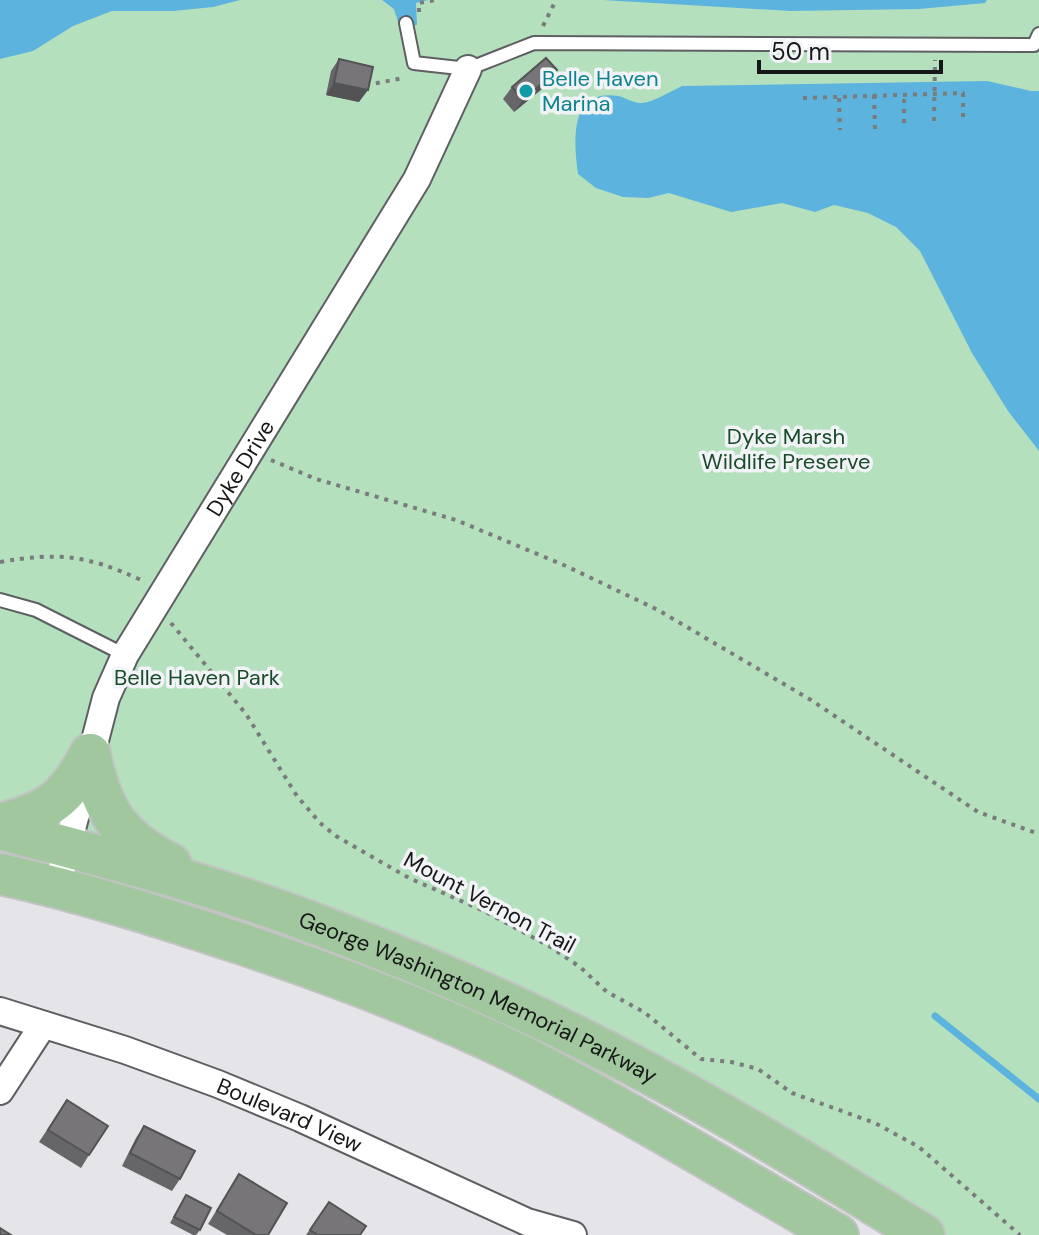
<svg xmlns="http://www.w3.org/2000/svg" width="1039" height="1235" font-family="'DM Sans',sans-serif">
<rect width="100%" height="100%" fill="#e5e5e9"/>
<path fill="#b4e0bd" d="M 0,0 L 1039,0 L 1039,1235 L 925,1235 L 680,1071 L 326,906 L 0,834 Z"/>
<g fill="#5cb3de">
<path d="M 0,0 L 240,0 L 213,7 L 173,11 L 112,11 L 73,26 L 33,51 L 0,59 Z"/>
<path d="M 382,0 L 428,0 L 416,3 L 417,25 L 400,28 L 394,9 Z"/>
<path d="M 603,0 L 987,0 L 985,3 L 919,9 L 791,11 Z"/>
<path d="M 987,81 L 1031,91 L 1039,91 L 1039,451 L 1008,411 L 972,353 L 920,251 L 896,227 L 868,213 L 834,205 L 815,212 L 782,203 L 731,212 L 669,193 L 648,198 L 623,197 L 596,188 L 578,174 C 574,144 568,88 618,96 C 625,97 634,104 642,103 C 654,102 671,91 682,86 Z"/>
</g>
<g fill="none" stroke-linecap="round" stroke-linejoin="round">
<path stroke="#5cb3de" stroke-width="7" d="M 935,1016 L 1039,1099"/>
<defs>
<g id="lane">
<path d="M 406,23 L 414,63 L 468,69 L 534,43 L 1034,45 L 1039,34"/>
<path d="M 0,600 L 36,610 L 125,655"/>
</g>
<g id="street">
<path id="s1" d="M 57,887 L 106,698 L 125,655 L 417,179 L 468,69"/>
<path id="s2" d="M 0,1011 L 125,1050 L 218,1084 L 300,1118 L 527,1222 L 573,1235"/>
<path d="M 0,1091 L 43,1025"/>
</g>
<g id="primary">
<path d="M 90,754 C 102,812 119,837 171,864"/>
<path d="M 0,824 C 50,811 66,799 90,754"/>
<path id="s3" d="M 0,829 C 111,859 222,887 329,929 C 437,970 546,1018 648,1073 C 742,1123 833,1179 924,1235"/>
<path d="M 0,874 C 83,892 164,918 245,945 C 340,977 436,1013 526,1058 C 632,1113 735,1175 838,1235"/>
</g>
</defs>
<use href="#lane" stroke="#5f5f63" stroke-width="16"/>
<use href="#street" stroke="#5f5f63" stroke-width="30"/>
<use href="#primary" stroke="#c2c3c3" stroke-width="44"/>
<g stroke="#7a7b7d" stroke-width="4" stroke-dasharray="4 6" stroke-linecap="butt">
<path d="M 419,12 L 419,3 L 436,0"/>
<path d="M 543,26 L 556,0"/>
<path d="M 366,85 L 404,78"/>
<path d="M 874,95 L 875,129"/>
<path d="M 803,98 L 963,93 L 963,121"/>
<path d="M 839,98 L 840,130"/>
<path d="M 934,121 L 935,60"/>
<path d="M 904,123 L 904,93"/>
<path d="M 271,460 L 316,479 L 456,520 L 566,566 L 658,610 L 811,700 L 978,812 L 1039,834"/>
<path d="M 0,562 C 58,552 87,555 141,580"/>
<path d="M 171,623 L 246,714 L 297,796 L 320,823 L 336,836 L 409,878 L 484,911 L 549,946 L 580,967 L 607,992 L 644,1012 L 701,1059 L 731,1062 L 758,1069 L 792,1093 L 875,1123 L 919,1147 L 1020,1235"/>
</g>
<use href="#lane" stroke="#fff" stroke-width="12"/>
<use href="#street" stroke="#fff" stroke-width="26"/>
<use href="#primary" stroke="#a1c79e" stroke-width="40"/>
</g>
<g fill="#666567">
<path d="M 339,59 L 359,102 L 326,95 L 331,71 Z"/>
<path d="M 549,83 L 514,112 L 503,99 L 512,87 Z"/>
<path d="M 67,1100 L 89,1155 L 81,1168 L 39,1142 Z"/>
<path d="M 144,1126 L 180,1179 L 172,1191 L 122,1166 L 136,1138 Z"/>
<path d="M 239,1174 L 268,1235 L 227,1235 L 208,1224 Z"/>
<path d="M 186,1195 L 200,1230 L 196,1235 L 193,1235 L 170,1223 Z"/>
<path d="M 329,1202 L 360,1235 L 306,1235 Z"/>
</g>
<g fill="#535254">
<path d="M 557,70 L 549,83 L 514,112 L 523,100 Z"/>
<path d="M 334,83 L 368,90 L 359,102 L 326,95 Z"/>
</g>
<g fill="#777578" stroke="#535254" stroke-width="2">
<path d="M 546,58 L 557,70 L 523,100 L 512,87 Z"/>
<path d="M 339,59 L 373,67 L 368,90 L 334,83 Z"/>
<path d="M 67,1100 L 108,1126 L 89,1155 L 48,1130 Z"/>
<path d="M 144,1126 L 195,1151 L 180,1179 L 130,1153 Z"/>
<path d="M 239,1174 L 287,1203 L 268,1235 L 256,1235 L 217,1211 Z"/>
<path d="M 186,1195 L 211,1208 L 200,1230 L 174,1217 Z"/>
<path d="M 329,1202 L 366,1226 L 360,1235 L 318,1235 L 310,1230 Z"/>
<path d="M 0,1228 L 11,1235 L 0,1235 Z"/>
</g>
<circle fill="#0f9aa8" stroke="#f2f3f7" stroke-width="3" cx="526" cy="91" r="8"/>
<g text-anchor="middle" stroke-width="7" stroke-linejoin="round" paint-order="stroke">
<g font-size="22" fill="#0d838f" stroke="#f2f3f7" text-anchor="start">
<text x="542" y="86">Belle Haven<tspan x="542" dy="25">Marina</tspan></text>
</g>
<g font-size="22" fill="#184b29" stroke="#f2f3f7">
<text x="786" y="444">Dyke Marsh<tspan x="786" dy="25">Wildlife Preserve</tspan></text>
<text x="197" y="685">Belle Haven Park</text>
</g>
<g font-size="22" fill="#161718" stroke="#f2f3f7">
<text dy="8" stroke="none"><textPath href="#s1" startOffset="462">Dyke Drive</textPath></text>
<text transform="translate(490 902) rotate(28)" y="8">Mount Vernon Trail</text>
<text dy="8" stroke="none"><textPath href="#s3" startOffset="508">George Washington Memorial Parkway</textPath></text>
<text dy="8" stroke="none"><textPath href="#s2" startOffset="308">Boulevard View</textPath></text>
</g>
</g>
<path d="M759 60v12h182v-12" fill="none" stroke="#161718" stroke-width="4"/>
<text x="771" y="60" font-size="24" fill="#161718" stroke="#f2f3f7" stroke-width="6" paint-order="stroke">50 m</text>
</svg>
